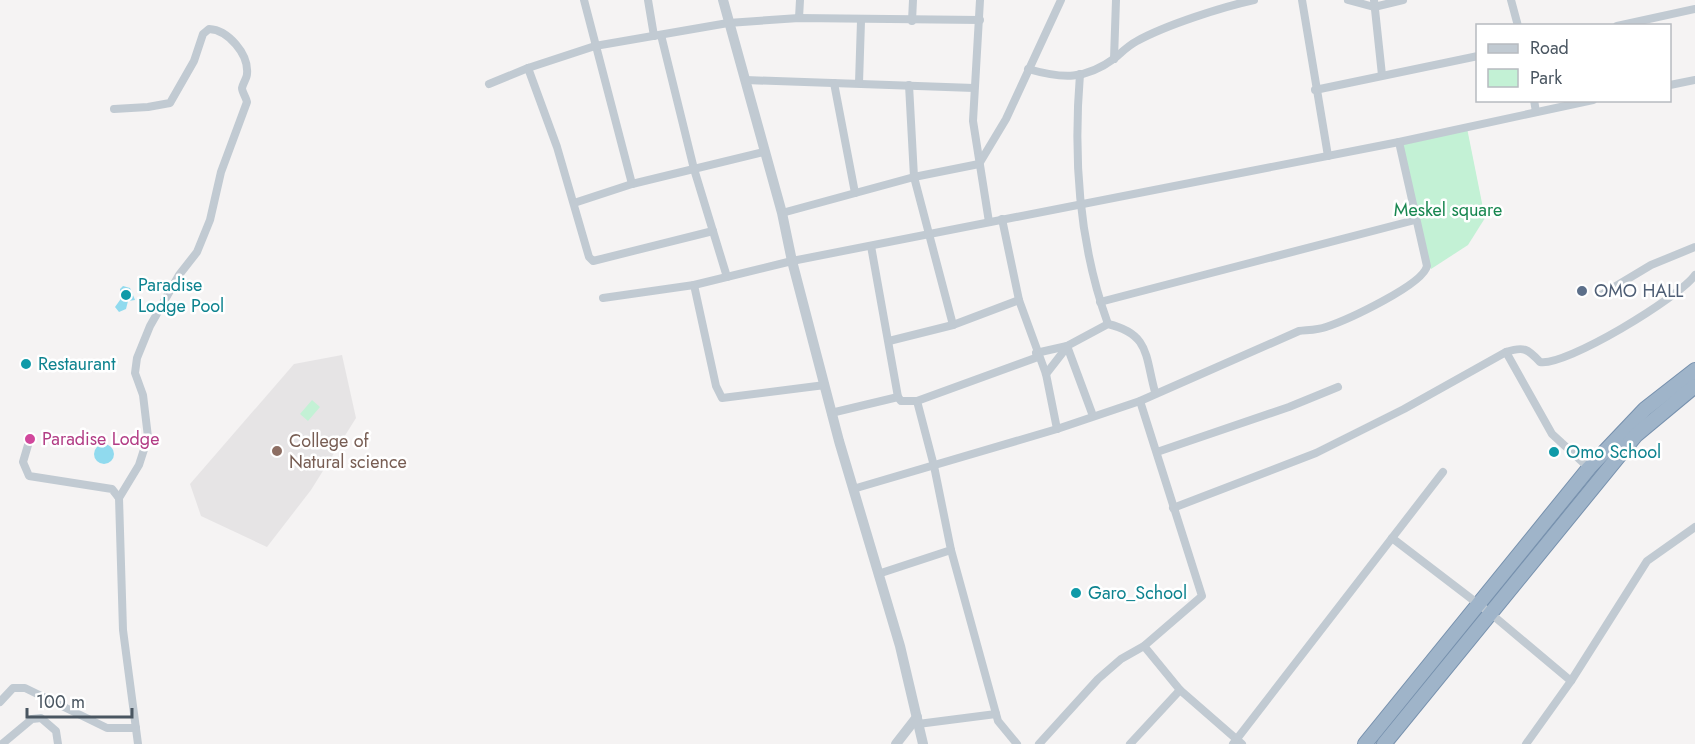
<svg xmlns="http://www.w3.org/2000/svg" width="1695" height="744" font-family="Jost,sans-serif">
<rect width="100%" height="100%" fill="#f5f3f3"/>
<path fill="#e6e4e5" d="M 342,355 L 356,418 L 311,490 L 267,547 L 201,516 L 190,484 L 294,364 Z"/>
<g fill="#c3f1d5">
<path d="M 1467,128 L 1485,218 L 1468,245 L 1431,269 L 1422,257 L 1400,141 Z"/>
<path d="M 312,400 L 320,407 L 308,421 L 300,414 Z"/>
</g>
<g fill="#90daee">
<path d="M 123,286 L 130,288 L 135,300 L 128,301 L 126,309 L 119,312 L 115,307 L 120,300 L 120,289 Z"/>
<circle cx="104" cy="454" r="10"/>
</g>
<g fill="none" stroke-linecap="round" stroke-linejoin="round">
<defs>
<g id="trunk">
<path d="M 1365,744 L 1589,468 L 1645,409 L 1695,370"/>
<path d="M 1384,744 L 1636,435 L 1695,386"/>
</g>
</defs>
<use href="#trunk" stroke="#7690ad" stroke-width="16"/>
<g stroke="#c1cad2" stroke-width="8">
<path d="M 584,0 L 632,184"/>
<path d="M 648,0 L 654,36"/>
<path d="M 980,0 L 973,121 L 989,222"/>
<path d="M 1302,0 L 1328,156"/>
<path d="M 1348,0 L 1374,7 L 1403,0"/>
<path d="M 1374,0 L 1382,75"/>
<path d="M 1511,0 L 1518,26"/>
<path d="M 799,18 L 800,0"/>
<path d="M 912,21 L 913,0"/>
<path d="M 1617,26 L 1695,9"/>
<path d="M 661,35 L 694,169 L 727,277"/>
<path d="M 1114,59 L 1116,0"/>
<path d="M 528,68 L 557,147 L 589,257 L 593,261 L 713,231"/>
<path d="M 1028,69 C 1063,79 1085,80 1115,58 C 1122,52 1129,45 1137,41 C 1166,25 1222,7 1254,0"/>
<path d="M 1080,74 C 1073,159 1079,244 1108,324"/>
<path d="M 746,80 L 974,88"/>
<path d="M 834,83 L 855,193"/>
<path d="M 859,83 L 861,21"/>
<path d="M 489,84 L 528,68 L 595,46 L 728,23 L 799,18 L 980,20"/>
<path d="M 909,85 L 914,177 L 953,325"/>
<path d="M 1670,85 L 1695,80"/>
<path d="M 1315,90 L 1478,56"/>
<path d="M 1534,100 L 1536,112"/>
<path d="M 114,109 L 148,107 L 170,103 L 194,61 L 203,34 L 209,29 C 228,30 249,54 247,74 C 247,78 243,83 242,88 C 242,92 246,97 247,102 L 221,172 L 210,220 L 197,252 L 179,275 L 150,326 L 137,358 L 135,373 L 143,395 L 148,437 L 139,465 L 119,498"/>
<path d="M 574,203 L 632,184 L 764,152"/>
<path d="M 782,213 L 914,177 L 979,164 L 1006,119 L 1061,0"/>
<path d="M 1002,219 L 1019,300 L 1046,374 L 1057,429"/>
<path d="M 871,246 L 898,397 L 901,401 L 917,401 L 934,466 L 951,550 L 878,574"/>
<path d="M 694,285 L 716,386 L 722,398 L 825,385"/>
<path d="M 1601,295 L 1651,265 L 1695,247"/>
<path d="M 603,298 L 694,285 L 792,261 L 1399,142 L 1593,100"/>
<path d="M 1100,302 L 1415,220"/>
<path d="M 889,341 L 953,325 L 1019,300"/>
<path d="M 1067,346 L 1093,416"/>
<path d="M 1506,352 L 1552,434 L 1589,468"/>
<path d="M 1036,353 L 1067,346 L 1108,324 C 1150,334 1145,356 1155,392"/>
<path d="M 1046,374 L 1067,347"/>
<path d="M 917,401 L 1038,357"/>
<path d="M 831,413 L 898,397"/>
<path d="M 28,445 L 23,462 L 29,476 L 112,489 L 119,498 L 123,630 L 138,744"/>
<path d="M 1157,452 L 1289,407 L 1338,387"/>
<path d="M 853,489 L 1057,429 L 1140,401 L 1299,331 C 1307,330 1318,330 1326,327 C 1347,320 1423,285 1427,266 L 1399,142"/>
<path d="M 1173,508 L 1316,453 L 1404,409 L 1506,352 C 1524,346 1528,349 1540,362 C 1565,367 1680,297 1695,275"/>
<path d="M 1392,538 L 1490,613 L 1571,681"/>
<path d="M 951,550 L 998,721 L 1017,744"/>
<path d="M 1144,646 L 1180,690 L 1242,744"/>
<path d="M 0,702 L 13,688 L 25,688 L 107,728 L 136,728"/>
<path d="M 918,724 L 996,714"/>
<path d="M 2,744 L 32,719 L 41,718 L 56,731 L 58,744"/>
<path d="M 1039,744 L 1098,679 L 1121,659 L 1144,646 L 1202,596 L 1140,401"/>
<path d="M 1130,744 L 1180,690"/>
<path d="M 1233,744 L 1443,472"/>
<path d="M 1526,744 L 1571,681 L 1647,561 L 1695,527"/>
</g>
<g stroke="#c1cad2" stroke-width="10">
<path d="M 723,0 L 782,213 L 792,261 L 839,441 L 900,646 L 923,744"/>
<path d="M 896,744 L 917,717"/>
</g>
<use href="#trunk" stroke="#9fb4c9" stroke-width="14"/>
</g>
<circle fill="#5c6f8a" stroke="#fff" stroke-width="2" cx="1582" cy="291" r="6"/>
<g fill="#0f9aa8" stroke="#fff" stroke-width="2">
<circle cx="126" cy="295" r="6"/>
<circle cx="26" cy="364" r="6"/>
<circle cx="1554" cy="452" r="6"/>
<circle cx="1076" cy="593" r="6"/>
</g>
<circle fill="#d1479c" stroke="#fff" stroke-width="2" cx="30" cy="439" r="6"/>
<circle fill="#8d6e63" stroke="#fff" stroke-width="2" cx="277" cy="451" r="6"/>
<g text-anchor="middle" stroke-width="5" stroke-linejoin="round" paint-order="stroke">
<g font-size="18" fill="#17864f" stroke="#fff">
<text x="1448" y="216">Meskel square</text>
</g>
<g font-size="18" fill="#0d838f" stroke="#fff" text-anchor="start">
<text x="138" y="291">Paradise<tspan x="138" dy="21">Lodge Pool</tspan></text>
<text x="38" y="370">Restaurant</text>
<text x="1566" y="458">Omo School</text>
<text x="1088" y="599">Garo_School</text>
</g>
<g font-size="18" fill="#4e5e75" stroke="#fff" text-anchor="start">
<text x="1594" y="297">OMO HALL</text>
</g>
<g font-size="18" fill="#b23c85" stroke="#fff" text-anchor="start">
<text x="42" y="445">Paradise Lodge</text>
</g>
<g font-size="18" fill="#785e54" stroke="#fff" text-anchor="start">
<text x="289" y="447">College of<tspan x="289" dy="21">Natural science</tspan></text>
</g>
</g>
<rect x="1476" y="24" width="195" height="78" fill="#ffffff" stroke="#b7bbc0" stroke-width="1.5"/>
<rect x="1488" y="44" width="30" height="9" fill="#c1cad2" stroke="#b7bbc0" stroke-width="1.5"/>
<text x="1530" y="54" font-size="18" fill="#4a5661">Road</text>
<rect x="1488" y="69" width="30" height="18" fill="#c3f1d5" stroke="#b7bbc0" stroke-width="1.5"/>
<text x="1530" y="84" font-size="18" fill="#4a5661">Park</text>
<path d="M27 708v9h105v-9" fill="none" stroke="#4a5661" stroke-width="3"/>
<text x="36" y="708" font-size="18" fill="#4a5661" stroke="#ffffff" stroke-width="4.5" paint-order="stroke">100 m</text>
</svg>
